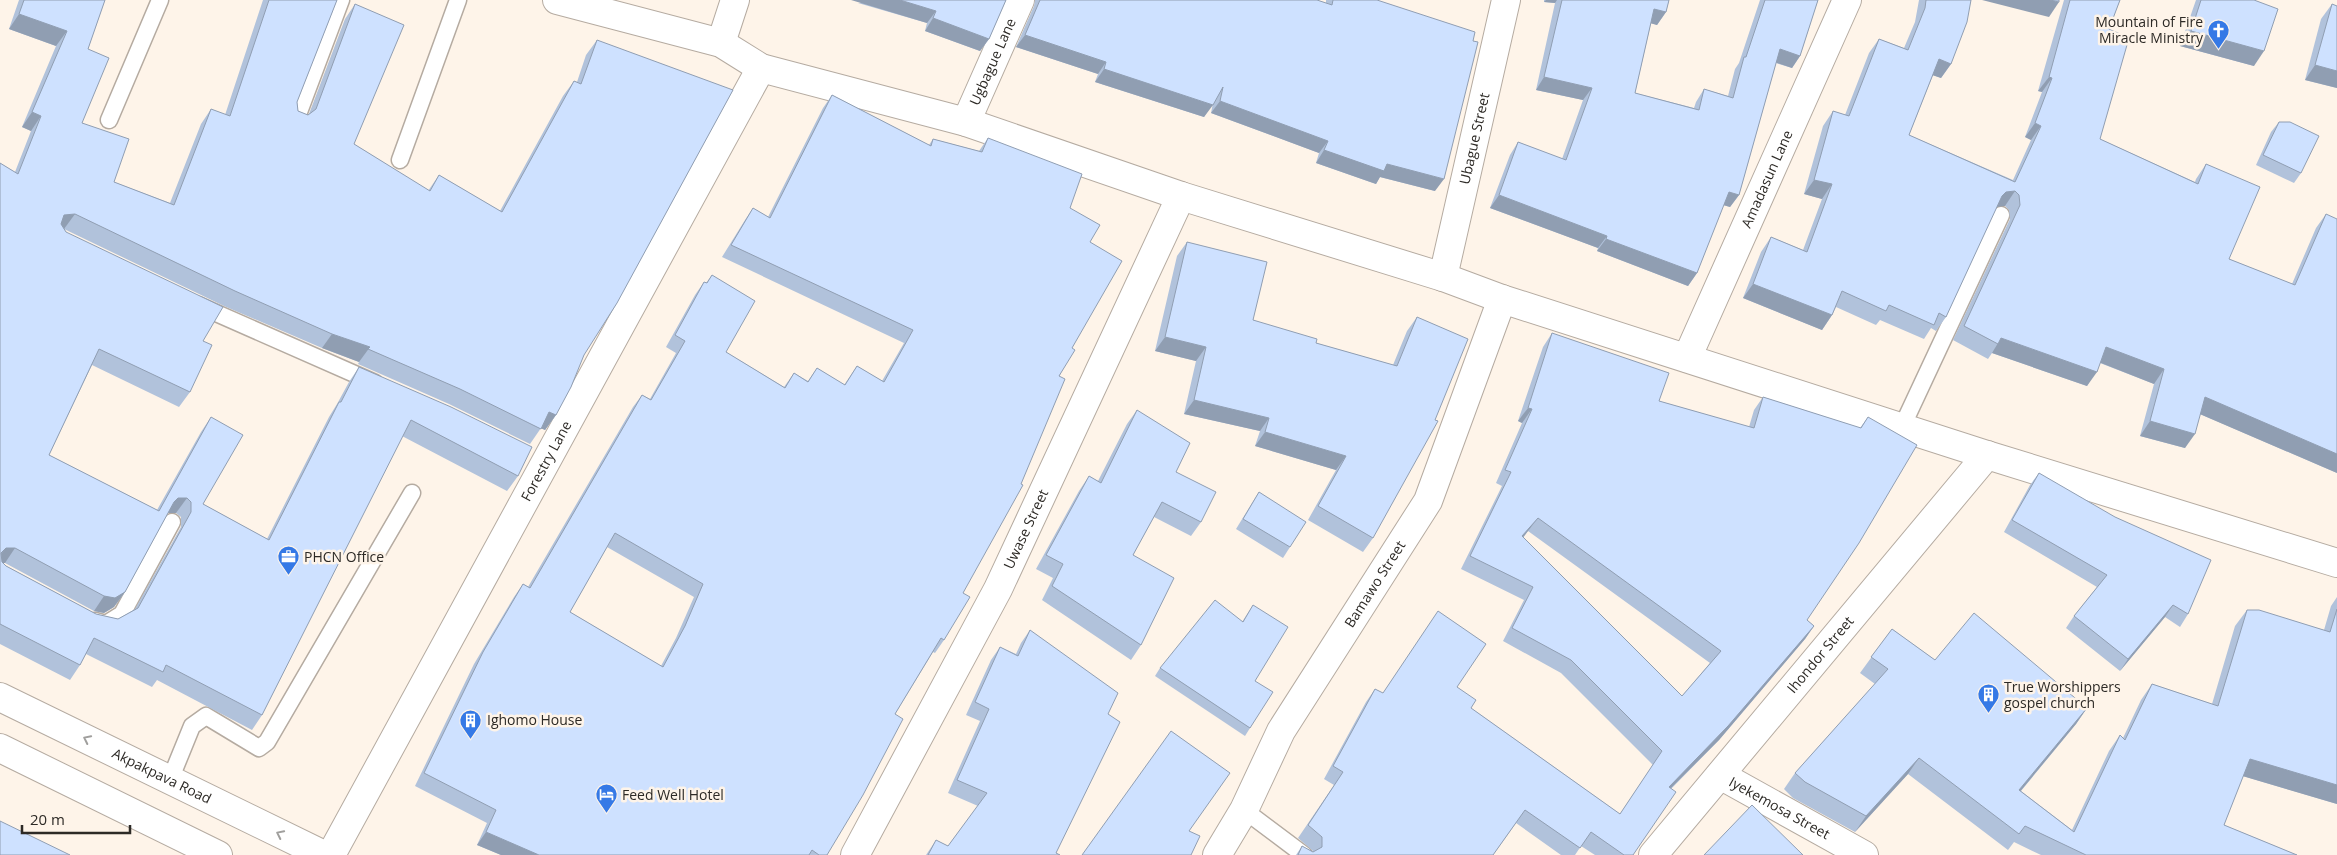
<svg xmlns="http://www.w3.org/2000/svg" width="2337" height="855" font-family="'Open Sans',sans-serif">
<rect width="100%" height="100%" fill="#fef4e9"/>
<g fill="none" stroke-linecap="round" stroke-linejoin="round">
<defs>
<g id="lane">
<path d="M 109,120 L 160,0"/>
<path d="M 296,120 L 341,0"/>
<path d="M 400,160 L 458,0"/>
<path d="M 198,305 L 375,383"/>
<path d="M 1902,427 L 2001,215"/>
<path d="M 95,621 L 106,624 L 122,614 L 172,522"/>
<path d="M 170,780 L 192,726 L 206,716 L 259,748 L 267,742 L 412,493"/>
<path d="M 1244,810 L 1304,855"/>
</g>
<g id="street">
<path d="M 721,43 L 735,0"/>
<path id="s1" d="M 966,122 L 1020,0"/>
<path id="s2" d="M 1443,277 L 1506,0"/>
<path id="s3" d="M 1687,358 L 1847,0"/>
<path id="s4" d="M 1720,775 L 1864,855"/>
<path id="s5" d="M 331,855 L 761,68"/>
<path id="s6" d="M 855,855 L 998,589 L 1181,196"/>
<path id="s7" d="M 1217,855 L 1244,810 L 1281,731 L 1428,501 L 1502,299"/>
<path id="s8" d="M 1653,855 L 1987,455"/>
</g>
<path id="secondary" d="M 557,0 L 721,43 L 761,68 L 966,122 L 1181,196 L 1443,277 L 1502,299 L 1987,455 L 2337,563"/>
<g id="highway">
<path id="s9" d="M 0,697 L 324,855"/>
<path d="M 0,748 L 218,855"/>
</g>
</defs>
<use href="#lane" stroke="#b5aba1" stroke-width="19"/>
<use href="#street" stroke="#b5aba1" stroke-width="30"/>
<use href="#secondary" stroke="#b5aba1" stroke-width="30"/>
<use href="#highway" stroke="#b5aba1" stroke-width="30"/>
<use href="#lane" stroke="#fff" stroke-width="16"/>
<use href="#street" stroke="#fff" stroke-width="28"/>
<use href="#secondary" stroke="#fff" stroke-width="28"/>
<use href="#highway" stroke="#fff" stroke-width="28"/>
</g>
<g fill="#b1c2db" fill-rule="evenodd">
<path d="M 19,0 L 105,0 L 88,49 L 82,123 L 114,182 L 170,203 L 201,124 L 211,109 L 225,115 L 263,0 L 337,0 L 297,102 L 298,111 L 308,115 L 309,114 L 345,19 L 355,4 L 354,144 L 428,191 L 439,175 L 500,211 L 563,96 L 574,81 L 577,82 L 586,55 L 597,40 L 584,355 L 556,415 L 545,430 L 541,428 L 530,444 L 449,404 L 358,364 L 359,362 L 322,348 L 224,306 L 64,229 L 66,232 L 203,341 L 190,392 L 179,407 L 92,365 L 49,455 L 157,510 L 201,432 L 211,417 L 203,504 L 267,539 L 329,417 L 337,404 L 349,382 L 359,367 L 518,476 L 507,491 L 402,436 L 262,715 L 252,730 L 157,680 L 152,687 L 86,654 L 80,665 L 70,680 L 0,644 L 0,163 L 15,172 L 31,131 L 22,127 L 56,46 L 9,29 ZM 168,513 L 176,513 L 181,517 L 181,527 L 135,609 L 118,619 L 96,614 L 6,566 L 3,563 L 5,563 L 94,611 L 104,613 L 114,607 L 125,592 Z"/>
<path d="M 1006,0 L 989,39 L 980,51 L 925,31 L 927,23 L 858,3 Z"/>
<path d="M 1035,0 L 1317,0 L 1326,3 L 1326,0 L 1377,0 L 1435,191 L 1380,177 L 1376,184 L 1316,163 L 1319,153 L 1211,113 L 1213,103 L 1204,117 L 1095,82 L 1098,74 L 1016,47 L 1034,6 Z"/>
<path d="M 1544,0 L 1669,0 L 1666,12 L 1657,25 L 1651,23 L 1635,93 L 1694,108 L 1696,102 L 1704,89 L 1728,96 L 1735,69 L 1739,63 L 1760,0 L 1818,0 L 1800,56 L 1792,68 L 1776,63 L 1739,195 L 1730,207 L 1723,205 L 1697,273 L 1688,286 L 1597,251 L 1598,248 L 1490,208 L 1510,155 L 1518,142 L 1562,159 L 1583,100 L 1536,90 L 1555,3 L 1544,2 Z"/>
<path d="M 1919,0 L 1971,0 L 1951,64 L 1941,78 L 1933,75 L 1909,135 L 2013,180 L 2031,140 L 2025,137 L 2042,92 L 2038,91 L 2064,0 L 2120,0 L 2109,29 L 2100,139 L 2195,182 L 2196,179 L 2206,164 L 2229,259 L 2292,284 L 2316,228 L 2326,214 L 2337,473 L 2200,414 L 2185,448 L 2140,436 L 2154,384 L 2100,363 L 2087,386 L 1992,353 L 1988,359 L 1953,340 L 2010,219 L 2009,210 L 2005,206 L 1997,206 L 1946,317 L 1936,331 L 1931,328 L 1924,339 L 1880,320 L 1876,325 L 1836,307 L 1832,315 L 1822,330 L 1743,298 L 1761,252 L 1771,237 L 1803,250 L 1822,199 L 1804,194 L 1823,126 L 1833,111 L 1845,115 L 1869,53 L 1879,39 L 1904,48 L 1915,22 Z"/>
<path d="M 2196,0 L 2254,0 L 2254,66 L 2180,46 Z"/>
<path d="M 2332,4 L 2337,6 L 2337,88 L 2305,80 L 2321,19 Z"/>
<path d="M 832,95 L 929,145 L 933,139 L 979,151 L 988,138 L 1070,208 L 1090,242 L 1072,348 L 963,593 L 944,640 L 935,653 L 933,652 L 895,714 L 827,855 L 501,855 L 477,845 L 487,823 L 415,786 L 474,664 L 514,597 L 523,584 L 528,587 L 633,407 L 642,395 L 650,399 L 676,353 L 666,347 L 695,295 L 704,282 L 706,283 L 712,275 L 726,352 L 784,387 L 794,373 L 808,381 L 817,368 L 844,385 L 857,366 L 882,381 L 904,343 L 722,257 L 745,220 L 753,208 L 768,217 L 823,108 ZM 607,547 L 694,597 L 676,638 L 661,666 L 570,612 Z"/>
<path d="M 2279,122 L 2301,173 L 2294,183 L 2256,165 L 2271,132 Z"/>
<path d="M 1187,242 L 1253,320 L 1316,343 L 1393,365 L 1407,331 L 1417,317 L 1373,538 L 1363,552 L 1308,520 L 1336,470 L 1255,446 L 1260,431 L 1184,414 L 1196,361 L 1155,351 L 1177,256 Z"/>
<path d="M 1552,333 L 1659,401 L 1749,427 L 1754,410 L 1763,397 L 1860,428 L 1868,417 L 1807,620 L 1814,626 L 1805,639 L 1719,740 L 1671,789 L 1633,855 L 1595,855 L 1581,846 L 1575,855 L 1561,855 L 1516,823 L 1493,855 L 1296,855 L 1302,846 L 1313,852 L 1313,851 L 1298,838 L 1334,785 L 1324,779 L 1366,702 L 1375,689 L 1382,693 L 1457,687 L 1471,708 L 1620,814 L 1653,765 L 1561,673 L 1503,641 L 1524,600 L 1461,569 L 1502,486 L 1496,483 L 1522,423 L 1518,421 L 1543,347 ZM 1528,531 L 1710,663 L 1682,696 L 1523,538 Z"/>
<path d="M 1137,410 L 1176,472 L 1201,522 L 1191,536 L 1154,517 L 1133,555 L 1141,645 L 1131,660 L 1042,600 L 1053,578 L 1036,569 L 1079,491 L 1089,476 L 1098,481 L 1127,424 Z"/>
<path d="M 2039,473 L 2188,614 L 2180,627 L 2165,617 L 2120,671 L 2066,628 L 2074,616 L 2097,587 L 2004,532 L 2030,485 Z"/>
<path d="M 1259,492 L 1290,547 L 1283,558 L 1236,529 L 1252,503 Z"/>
<path d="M 2337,597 L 2337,804 L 2243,776 L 2224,825 L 2297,855 L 2041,855 L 2014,842 L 2008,850 L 1908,774 L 1855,832 L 1793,798 L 1784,789 L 1795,773 L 1875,684 L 1860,673 L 1892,629 L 1935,660 L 2087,708 L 2076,724 L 2021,791 L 2072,830 L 2109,751 L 2120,735 L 2123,738 L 2141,700 L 2152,684 L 2212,704 L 2235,626 L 2247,610 L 2324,630 L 2331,606 Z"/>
<path d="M 1253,605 L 1255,681 L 1250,728 L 1245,736 L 1155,676 L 1160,668 L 1242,622 Z"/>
<path d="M 1030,630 L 1108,714 L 1056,853 L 1060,855 L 926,855 L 936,840 L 948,846 L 978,806 L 948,793 L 980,721 L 966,715 L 991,660 L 1000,647 L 1016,654 L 1021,643 Z"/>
</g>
<g fill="#909eb2">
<path d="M 851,0 L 900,0 L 936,11 L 927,23 Z"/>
<path d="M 1546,0 L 1557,0 L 1555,3 L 1544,2 Z"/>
<path d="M 1982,0 L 2050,0 L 2059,2 L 2049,17 Z"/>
<path d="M 1654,9 L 1666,12 L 1657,25 L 1646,22 Z"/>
<path d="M 19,14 L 67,31 L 56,46 L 9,29 Z"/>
<path d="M 933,18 L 989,39 L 980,51 L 925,31 Z"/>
<path d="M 2191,31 L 2264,51 L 2254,66 L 2180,46 Z"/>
<path d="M 1025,35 L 1106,62 L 1098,74 L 1016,47 Z"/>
<path d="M 1780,49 L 1800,56 L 1792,68 L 1771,61 Z"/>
<path d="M 1939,59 L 1951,64 L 1941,78 L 1929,74 Z"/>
<path d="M 2315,65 L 2337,71 L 2337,88 L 2305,80 Z"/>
<path d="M 1104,69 L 1213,105 L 1204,117 L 1095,82 Z"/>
<path d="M 1544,77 L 1592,88 L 1583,100 L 1536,90 Z"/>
<path d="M 2049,77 L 2052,78 L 2042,92 L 2038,91 Z"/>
<path d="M 1220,101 L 1328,141 L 1319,153 L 1211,113 Z"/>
<path d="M 32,112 L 41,116 L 31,131 L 22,127 Z"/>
<path d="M 2035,123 L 2041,126 L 2031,140 L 2025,137 Z"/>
<path d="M 1324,150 L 1387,164 L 1444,179 L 1435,191 L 1380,177 L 1376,184 L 1316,163 Z"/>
<path d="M 1814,180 L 1832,184 L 1822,199 L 1804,194 Z"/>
<path d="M 2015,191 L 2005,206 L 1996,207 L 2002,196 L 2006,192 Z"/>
<path d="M 1729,192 L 1739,195 L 1730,207 L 1720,204 Z"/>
<path d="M 1499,195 L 1607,236 L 1598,248 L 1490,208 Z"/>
<path d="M 75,214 L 64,229 L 54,230 L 64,215 Z"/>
<path d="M 1606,239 L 1697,273 L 1688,286 L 1597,251 Z"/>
<path d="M 1753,284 L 1832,315 L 1822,330 L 1743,298 Z"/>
<path d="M 332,334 L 370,347 L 359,362 L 322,348 Z"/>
<path d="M 1165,337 L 1206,347 L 1196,361 L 1155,351 Z"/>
<path d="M 2001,338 L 2097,372 L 2087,386 L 1992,353 Z"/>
<path d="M 2106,347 L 2164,369 L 2154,384 L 2096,361 Z"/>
<path d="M 2205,397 L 2337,454 L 2337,473 L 2195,412 Z"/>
<path d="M 1194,400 L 1269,418 L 1260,431 L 1184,414 Z"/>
<path d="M 1528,408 L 1532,409 L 1522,423 L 1518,421 Z"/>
<path d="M 549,412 L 556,415 L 545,430 L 538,427 Z"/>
<path d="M 2150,421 L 2195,434 L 2185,448 L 2140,436 Z"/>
<path d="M 1265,432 L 1346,456 L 1336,470 L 1255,446 Z"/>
<path d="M 178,498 L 187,498 L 176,513 L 167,513 L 174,502 Z"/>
<path d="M 1538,518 L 1528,531 L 1513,550 L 1522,536 Z"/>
<path d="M 6,548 L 15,548 L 5,563 L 0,563 L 0,555 Z"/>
<path d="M 125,592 L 114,607 L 104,613 L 94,611 L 104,596 Z"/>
<path d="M 2173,605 L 2165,617 L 2120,671 L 2128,659 Z"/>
<path d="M 1814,626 L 1805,639 L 1719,740 L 1659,800 L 1669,787 Z"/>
<path d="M 2087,708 L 2076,724 L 2008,806 L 2019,790 Z"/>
<path d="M 1919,758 L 1908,774 L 1855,832 L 1866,816 Z"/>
<path d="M 2250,759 L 2337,785 L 2337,804 L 2239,775 Z"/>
<path d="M 486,832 L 539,855 L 501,855 L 477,845 Z"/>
</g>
<g fill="#cee1ff" stroke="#909eb2" fill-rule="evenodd">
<path d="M 24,0 L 105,0 L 88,49 L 109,58 L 82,123 L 129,139 L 114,182 L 174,205 L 211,109 L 230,116 L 269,0 L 337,0 L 297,102 L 298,111 L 308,115 L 316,109 L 355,4 L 404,25 L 354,144 L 430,191 L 439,175 L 502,212 L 574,81 L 581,84 L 597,40 L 733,90 L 617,303 L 584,355 L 571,387 L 556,415 L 549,412 L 541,429 L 460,389 L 368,349 L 370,347 L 332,334 L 235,291 L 75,214 L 64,215 L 61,224 L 66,232 L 223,307 L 203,341 L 212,345 L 190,392 L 99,349 L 49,455 L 159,511 L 211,417 L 243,435 L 203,504 L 269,540 L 339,402 L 341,402 L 359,367 L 451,407 L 532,447 L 518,476 L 411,420 L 262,715 L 166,665 L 163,672 L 94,638 L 80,665 L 0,624 L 0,163 L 18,174 L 41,116 L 32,112 L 67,31 L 19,14 ZM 178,498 L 187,498 L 191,502 L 191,512 L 138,608 L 118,619 L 96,614 L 6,566 L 2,562 L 1,553 L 6,548 L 15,548 L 104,596 L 115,598 L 125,592 L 174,502 Z"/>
<path d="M 900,0 L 1006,0 L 989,39 L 933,18 L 936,11 Z"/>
<path d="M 1040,0 L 1317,0 L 1332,5 L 1333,0 L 1377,0 L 1475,32 L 1473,41 L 1478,42 L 1444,179 L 1387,164 L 1384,171 L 1324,150 L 1328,141 L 1220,101 L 1223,87 L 1213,105 L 1104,69 L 1106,62 L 1025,35 Z"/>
<path d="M 1562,0 L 1669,0 L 1666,12 L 1654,9 L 1635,93 L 1699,110 L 1704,89 L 1733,98 L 1744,57 L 1746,57 L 1765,0 L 1818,0 L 1800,56 L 1780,49 L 1739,195 L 1729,192 L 1697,273 L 1606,239 L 1607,236 L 1499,195 L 1518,142 L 1566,160 L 1592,88 L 1544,77 Z"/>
<path d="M 1926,0 L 1971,0 L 1967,22 L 1951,64 L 1939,59 L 1909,135 L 2015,182 L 2041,126 L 2035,123 L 2052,78 L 2049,77 L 2070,0 L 2120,0 L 2109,29 L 2129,38 L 2100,139 L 2198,184 L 2206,164 L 2260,187 L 2229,259 L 2295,285 L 2326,214 L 2337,219 L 2337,454 L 2205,397 L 2195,434 L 2150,421 L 2164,369 L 2106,347 L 2097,372 L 2001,338 L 1998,344 L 1964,326 L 2020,205 L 2019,195 L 2015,191 L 2006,192 L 2002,196 L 1946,317 L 1939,313 L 1934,325 L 1889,305 L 1886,311 L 1842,291 L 1832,315 L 1753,284 L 1771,237 L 1807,252 L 1832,184 L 1814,180 L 1833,111 L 1849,116 L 1879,39 L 1908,50 L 1925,8 Z"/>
<path d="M 2050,0 L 2059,0 L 2059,2 Z"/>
<path d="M 2201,0 L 2254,0 L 2278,9 L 2264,51 L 2191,31 Z"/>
<path d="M 2332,4 L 2337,6 L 2337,71 L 2315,65 Z"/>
<path d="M 832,95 L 931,146 L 933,139 L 982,152 L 988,138 L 1082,174 L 1070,208 L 1100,225 L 1090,242 L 1122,261 L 1072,348 L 1075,350 L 1059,376 L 1065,379 L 1021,484 L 1023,485 L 963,593 L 970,597 L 944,640 L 941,638 L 895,714 L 903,719 L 863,795 L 827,855 L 819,855 L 812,850 L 809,855 L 539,855 L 486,832 L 496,810 L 424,773 L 483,652 L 523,584 L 530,588 L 642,395 L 651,400 L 685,341 L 675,335 L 704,282 L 707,283 L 712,275 L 755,301 L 726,352 L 785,388 L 794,373 L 808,382 L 817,368 L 845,385 L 857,366 L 884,382 L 913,330 L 731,245 L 753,208 L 770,218 ZM 615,533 L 703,584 L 685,626 L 663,667 L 570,612 Z"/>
<path d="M 2279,122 L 2290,122 L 2319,136 L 2301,173 L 2263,155 Z"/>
<path d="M 1187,242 L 1267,262 L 1253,320 L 1317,339 L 1316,343 L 1397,366 L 1417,317 L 1468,339 L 1435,420 L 1438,421 L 1373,538 L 1318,506 L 1346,456 L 1265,432 L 1269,418 L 1194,400 L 1206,347 L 1165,337 Z"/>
<path d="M 1552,333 L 1669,373 L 1659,401 L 1754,428 L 1763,397 L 1861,428 L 1868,417 L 1917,445 L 1859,543 L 1807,620 L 1814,626 L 1728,726 L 1669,787 L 1676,792 L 1633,855 L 1624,855 L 1591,832 L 1580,848 L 1525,810 L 1493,855 L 1298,855 L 1302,846 L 1313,852 L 1322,847 L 1322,837 L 1308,825 L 1343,772 L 1333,766 L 1375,689 L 1383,693 L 1438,611 L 1486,644 L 1457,687 L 1476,700 L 1471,708 L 1620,814 L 1662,751 L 1571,660 L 1512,628 L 1533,587 L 1470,556 L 1511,472 L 1505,470 L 1532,409 L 1528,408 ZM 1538,518 L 1721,651 L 1682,696 L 1522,536 Z"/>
<path d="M 1137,410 L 1190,443 L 1176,472 L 1216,492 L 1201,522 L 1162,502 L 1133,555 L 1174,578 L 1141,645 L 1052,586 L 1063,564 L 1046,555 L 1089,476 L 1101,483 Z"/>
<path d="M 2039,473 L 2115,517 L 2211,560 L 2188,614 L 2173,605 L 2128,659 L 2074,616 L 2107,575 L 2012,520 Z"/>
<path d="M 1259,492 L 1306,522 L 1290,547 L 1243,519 Z"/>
<path d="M 1215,600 L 1243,622 L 1253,605 L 1288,627 L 1255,681 L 1273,692 L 1250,728 L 1160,668 Z"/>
<path d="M 2337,609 L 2337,785 L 2250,759 L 2224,825 L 2297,855 L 2086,855 L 2025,826 L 2019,834 L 1919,758 L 1866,816 L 1805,782 L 1795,773 L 1888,669 L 1871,657 L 1892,629 L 1935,660 L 1974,613 L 2087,708 L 2019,790 L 2074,832 L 2120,735 L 2125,740 L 2152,684 L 2218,706 L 2247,610 L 2259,610 L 2330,632 Z"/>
<path d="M 1030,630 L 1118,693 L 1108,714 L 1120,722 L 1056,853 L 1060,855 L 928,855 L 936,840 L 948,846 L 987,793 L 957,780 L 989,709 L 975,702 L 1000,647 L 1018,656 Z"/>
<path d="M 1171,731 L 1230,773 L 1189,831 L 1200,836 L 1191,855 L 1082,855 Z"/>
<path d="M 1752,805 L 1803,855 L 1704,855 Z"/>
<path d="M 0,821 L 70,855 L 0,855 Z"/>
</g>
<defs><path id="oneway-chevron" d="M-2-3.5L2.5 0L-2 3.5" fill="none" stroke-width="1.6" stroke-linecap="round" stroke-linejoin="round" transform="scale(1.25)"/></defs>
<g stroke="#a09f9d">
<use href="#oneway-chevron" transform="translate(87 739) rotate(-154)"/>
<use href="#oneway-chevron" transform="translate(280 834) rotate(-154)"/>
</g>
<defs>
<symbol id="church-pin" viewBox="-11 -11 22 30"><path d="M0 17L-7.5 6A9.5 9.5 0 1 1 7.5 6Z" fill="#3579e6" stroke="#fef4e9"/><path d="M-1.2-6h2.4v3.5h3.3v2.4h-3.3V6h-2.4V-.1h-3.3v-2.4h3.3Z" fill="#fff"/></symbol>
<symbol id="office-pin" viewBox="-11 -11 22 30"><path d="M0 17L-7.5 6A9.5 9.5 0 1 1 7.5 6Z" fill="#3579e6" stroke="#fef4e9"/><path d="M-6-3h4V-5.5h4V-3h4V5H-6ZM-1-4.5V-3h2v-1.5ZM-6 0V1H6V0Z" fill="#fff"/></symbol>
<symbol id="building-pin" viewBox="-11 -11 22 30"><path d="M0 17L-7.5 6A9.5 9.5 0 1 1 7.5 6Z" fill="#3579e6" stroke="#fef4e9"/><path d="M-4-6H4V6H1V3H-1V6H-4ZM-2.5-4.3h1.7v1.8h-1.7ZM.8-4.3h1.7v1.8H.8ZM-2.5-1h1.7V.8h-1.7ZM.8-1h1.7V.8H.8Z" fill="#fff"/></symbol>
<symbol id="hotel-pin" viewBox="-11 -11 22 30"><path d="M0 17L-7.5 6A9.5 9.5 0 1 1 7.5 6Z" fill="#3579e6" stroke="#fef4e9"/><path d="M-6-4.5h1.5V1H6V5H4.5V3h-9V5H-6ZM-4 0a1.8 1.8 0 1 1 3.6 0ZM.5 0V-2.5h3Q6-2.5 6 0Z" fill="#fff"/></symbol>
</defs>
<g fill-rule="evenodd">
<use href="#church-pin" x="2206" y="18" width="25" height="34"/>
<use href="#office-pin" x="276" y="544" width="25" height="34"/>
<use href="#building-pin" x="1976" y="682" width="25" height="34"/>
<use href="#building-pin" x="458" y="708" width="25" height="34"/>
<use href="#hotel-pin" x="594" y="782" width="25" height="34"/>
</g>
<g text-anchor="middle" stroke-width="5" stroke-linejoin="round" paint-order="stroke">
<g font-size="14" fill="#2d2a26" stroke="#fef4e9" text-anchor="start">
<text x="2203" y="27" text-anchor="end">Mountain of Fire<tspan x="2203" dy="16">Miracle Ministry</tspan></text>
<text x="304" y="562">PHCN Office</text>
<text x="2004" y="692">True Worshippers<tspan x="2004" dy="16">gospel church</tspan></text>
<text x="487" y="725">Ighomo House</text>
<text x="622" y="800">Feed Well Hotel</text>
</g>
<g font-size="14" fill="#2d2a26" stroke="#fef4e9">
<text dy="5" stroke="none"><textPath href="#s1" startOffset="66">Ugbague Lane</textPath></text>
<text dy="5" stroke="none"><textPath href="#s2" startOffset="142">Ubague Street</textPath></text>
<text dy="5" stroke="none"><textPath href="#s3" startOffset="196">Amadasun Lane</textPath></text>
<text dy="5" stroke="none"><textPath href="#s5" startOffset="449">Forestry Lane</textPath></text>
<text dy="5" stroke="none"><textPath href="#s6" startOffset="368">Uwase Street</textPath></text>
<text dy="5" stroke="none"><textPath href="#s7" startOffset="314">Bamawo Street</textPath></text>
<text dy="5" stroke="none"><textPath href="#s8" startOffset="261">Ihondor Street</textPath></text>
<text dy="5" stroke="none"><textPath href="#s9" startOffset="180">Akpakpava Road</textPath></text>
<text dy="5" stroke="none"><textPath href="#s4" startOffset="68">Iyekemosa Street</textPath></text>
</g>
</g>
<path d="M22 825v8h108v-8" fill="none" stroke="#2d2a26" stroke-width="2.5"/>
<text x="30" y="825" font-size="15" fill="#2d2a26" stroke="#fef4e9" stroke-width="4" paint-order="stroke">20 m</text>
</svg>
